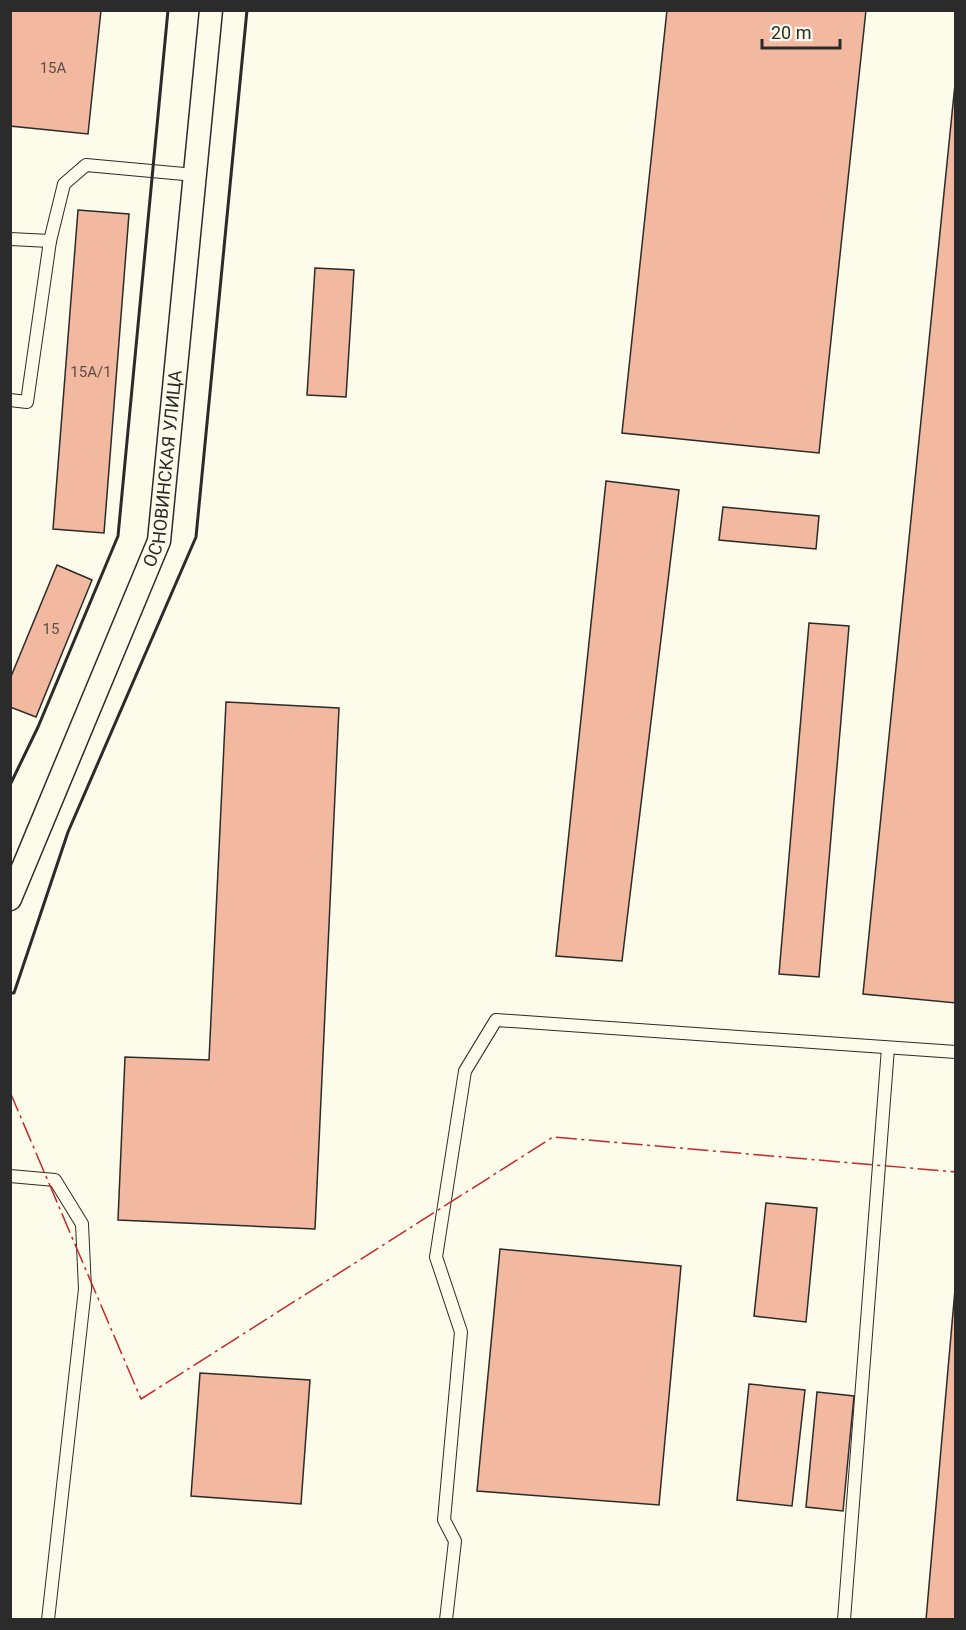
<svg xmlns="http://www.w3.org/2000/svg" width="966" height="1630" font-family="Roboto,sans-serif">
<rect width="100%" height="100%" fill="#fdfbea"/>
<g fill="#f2b8a0" stroke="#2b2b2b" stroke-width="1.5">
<path d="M 10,10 L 101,10 L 88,134 L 10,126 Z"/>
<path d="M 667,10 L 866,10 L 819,453 L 622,433 Z"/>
<path d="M 956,74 L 956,1003 L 863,994 Z"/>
<path d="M 78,210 L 129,214 L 104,533 L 53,529 Z"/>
<path d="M 315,268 L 354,270 L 346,397 L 307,395 Z"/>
<path d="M 606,481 L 679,490 L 622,961 L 556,956 Z"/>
<path d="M 723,507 L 819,516 L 816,549 L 719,540 Z"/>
<path d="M 57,565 L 92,580 L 36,717 L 10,707 L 10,679 Z"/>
<path d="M 809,623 L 849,626 L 819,977 L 779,974 Z"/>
<path d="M 226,702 L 339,708 L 315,1229 L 118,1220 L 125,1057 L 209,1060 Z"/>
<path d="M 766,1203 L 817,1208 L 806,1322 L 754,1316 Z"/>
<path d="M 500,1249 L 681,1266 L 659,1505 L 477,1491 Z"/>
<path d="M 956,1278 L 956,1620 L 926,1620 Z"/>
<path d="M 200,1373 L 310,1380 L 301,1504 L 191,1496 Z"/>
<path d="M 749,1384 L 805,1390 L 792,1506 L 737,1500 Z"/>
<path d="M 817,1392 L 854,1396 L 843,1511 L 806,1507 Z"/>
</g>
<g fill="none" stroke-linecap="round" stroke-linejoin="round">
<defs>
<g id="lane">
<path d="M 10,239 L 50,241 L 64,184 L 86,165 L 195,175"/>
<path d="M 10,400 L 27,402 L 50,241"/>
<path d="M 10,1176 L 55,1180 L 82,1224 L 85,1289 L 48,1620"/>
<path d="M 446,1620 L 455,1541 L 444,1520 L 461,1332 L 436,1257 L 465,1071 L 496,1020 L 956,1052"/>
<path d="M 844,1620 L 888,1048"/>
</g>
<g id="street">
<path id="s1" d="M 10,899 L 159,541 L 211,10"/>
</g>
</defs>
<use href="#lane" stroke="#2b2b2b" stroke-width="14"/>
<use href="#street" stroke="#2b2b2b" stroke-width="25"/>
<use href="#lane" stroke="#fdfbea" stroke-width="12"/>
<use href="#street" stroke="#fdfbea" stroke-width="22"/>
<g stroke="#2b2b2b" stroke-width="3">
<path d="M 10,785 L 38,727 L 118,536 L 168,10"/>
<path d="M 10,993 L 14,993 L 68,832 L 196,537 L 247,10"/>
</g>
<path stroke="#c62828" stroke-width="1.5" stroke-dasharray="21 4.5 3 4.5" stroke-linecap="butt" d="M 10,1092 L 141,1399 L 553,1137 L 956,1172"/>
</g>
<g text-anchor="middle" stroke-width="4.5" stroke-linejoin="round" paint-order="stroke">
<g font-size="15" fill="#5d4e48">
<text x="53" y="73">15А</text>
<text x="91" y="377">15А/1</text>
<text x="51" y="634">15</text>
</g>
<g font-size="18" fill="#2b2b2b" stroke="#fdfbea">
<text dy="6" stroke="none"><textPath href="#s1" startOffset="460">ОСНОВИНСКАЯ УЛИЦА</textPath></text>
</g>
</g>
<rect width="966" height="1630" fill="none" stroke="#2b2b2b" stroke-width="24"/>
<path d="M762 39v9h78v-9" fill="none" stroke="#2b2b2b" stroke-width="3"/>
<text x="771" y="39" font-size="18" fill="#2b2b2b" stroke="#fdfbea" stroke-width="4.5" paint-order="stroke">20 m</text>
</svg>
